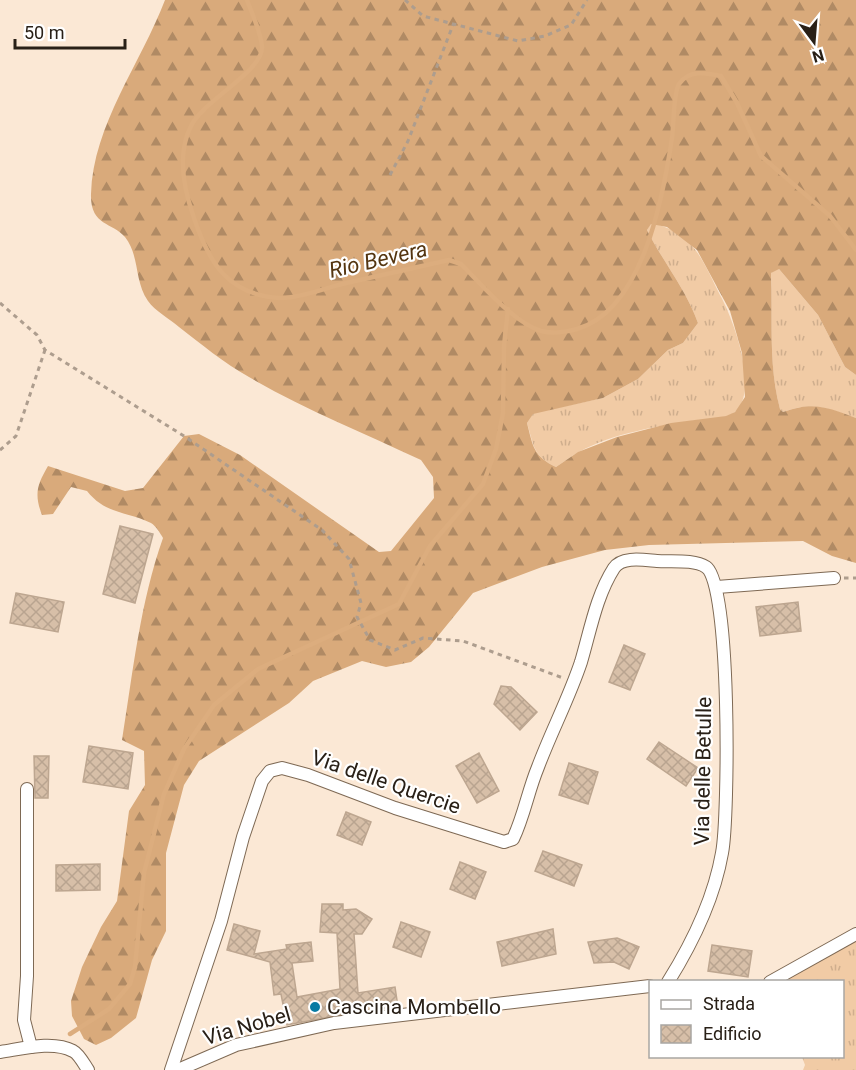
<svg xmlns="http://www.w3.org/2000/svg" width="856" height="1070" font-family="Roboto,sans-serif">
<defs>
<pattern id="grass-tufts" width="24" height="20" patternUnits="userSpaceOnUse" patternTransform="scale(1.5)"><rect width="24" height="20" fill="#f1cba5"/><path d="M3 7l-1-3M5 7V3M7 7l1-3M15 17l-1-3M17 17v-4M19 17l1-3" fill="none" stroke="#cfae8d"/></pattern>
<pattern id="forest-firs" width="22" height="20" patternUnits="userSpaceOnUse" patternTransform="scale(1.5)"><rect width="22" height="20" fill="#d9aa7b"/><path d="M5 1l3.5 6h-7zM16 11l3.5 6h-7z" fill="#b08a64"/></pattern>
<pattern id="building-cross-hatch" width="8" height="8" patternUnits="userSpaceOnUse" patternTransform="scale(1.5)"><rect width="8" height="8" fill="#d7bfa8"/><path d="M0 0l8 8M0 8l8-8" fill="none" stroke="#b9a490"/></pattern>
</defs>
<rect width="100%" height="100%" fill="#fbe8d5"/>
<g fill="url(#grass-tufts)">
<path d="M 651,223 C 694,232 702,260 720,295 C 733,318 759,389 736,411 C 727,419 709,419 697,420 C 659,426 613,433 579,452 C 571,456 564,462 556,467 C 533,456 534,446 527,423 L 533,413 L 603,398 L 638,379 L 668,350 L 683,343 L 698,323 C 686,289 663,262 647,230 Z"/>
<path d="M 775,269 L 779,269 L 818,315 L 845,367 L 856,375 L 856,418 C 826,408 814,401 783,412 L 780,409 C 768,363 773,319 771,273 Z"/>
<path d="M 856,934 L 856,1070 L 803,1070 L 805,1065 L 802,1057 L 842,1056 L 842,982 L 770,982 Z"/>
</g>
<path fill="url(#forest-firs)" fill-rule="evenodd" d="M 165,0 L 856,0 L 856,375 L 845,367 L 818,315 L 779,269 L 771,273 C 773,319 768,364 780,409 L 783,412 C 813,401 827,407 856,418 L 856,563 L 832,556 L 803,541 L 649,545 L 605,550 L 542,567 L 473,593 L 429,647 L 411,662 L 386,667 L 362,661 L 313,681 L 289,703 L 199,761 L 184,785 L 166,853 L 166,931 L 152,960 L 136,1018 L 111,1038 L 96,1045 L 84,1039 L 72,1016 L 71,1001 L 82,967 L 101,927 L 117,901 L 129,811 L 145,785 L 144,751 L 122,740 C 133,672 140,603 163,538 C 160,533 156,526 151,523 C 127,511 106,515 87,491 L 71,487 L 53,514 L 42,515 C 34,494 37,485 48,466 L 125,491 L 143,488 L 184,436 L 199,434 L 240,455 L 379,552 L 391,551 L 434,498 L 433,477 L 421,460 C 364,433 304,409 249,377 C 224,363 201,344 179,327 C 170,319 155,311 148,301 C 134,281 140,256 125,237 C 112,222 90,226 91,194 C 93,125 141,63 165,0 ZM 651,224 L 667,227 L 697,250 L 730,311 L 742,353 L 745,397 L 735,412 L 726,416 L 671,423 L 617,437 L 578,452 L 556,467 C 533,456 533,446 527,423 L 533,414 L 603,398 L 638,379 L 668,350 L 683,343 L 698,323 C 686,289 663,262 647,230 Z"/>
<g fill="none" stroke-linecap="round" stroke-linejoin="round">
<g stroke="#dcad7e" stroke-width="4.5">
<path d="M 247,0 C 252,14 261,32 262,47 C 263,71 204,100 191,126 C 176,155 184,190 194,218 C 209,263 228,295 280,298 C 297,299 326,288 342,284 C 378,276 413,268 449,260 L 461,264 C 482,285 513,322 541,331 C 552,334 567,332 577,329 C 643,310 663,197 672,138 C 674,125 673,94 679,84 C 689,69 707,73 721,76 L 737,103 L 761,156 L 830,216 L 856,250"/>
<path d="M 70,1034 L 109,1009 L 130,984 L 135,967 L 144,873 L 164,794 L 184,749 L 214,705 L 258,669 L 399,604 L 430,546 L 483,484 L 496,449 L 503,413 L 504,346 L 508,309"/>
</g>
</g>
<g fill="url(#building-cross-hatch)" stroke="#bda690" stroke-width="1.5">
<path d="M 120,526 L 153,534 L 135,603 L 103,594 Z"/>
<path d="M 16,593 L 64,602 L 58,632 L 10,623 Z"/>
<path d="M 798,602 L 801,631 L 760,636 L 756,607 Z"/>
<path d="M 624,645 L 645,654 L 630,690 L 609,682 Z"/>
<path d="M 501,686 L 511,687 L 537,712 L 520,730 L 494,704 Z"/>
<path d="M 659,742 L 698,768 L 686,786 L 647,759 Z"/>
<path d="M 89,746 L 133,753 L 128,789 L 83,782 Z"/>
<path d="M 479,753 L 499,791 L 477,803 L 456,766 Z"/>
<path d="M 34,756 L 49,756 L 48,798 L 35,798 Z"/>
<path d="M 569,763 L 598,772 L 588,804 L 559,795 Z"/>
<path d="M 346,812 L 371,822 L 362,845 L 337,835 Z"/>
<path d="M 543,851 L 582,865 L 574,886 L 535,871 Z"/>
<path d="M 460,862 L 486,872 L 475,899 L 450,889 Z"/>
<path d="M 100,864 L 100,890 L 56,891 L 56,865 Z"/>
<path d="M 322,904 L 343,904 L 343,910 L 356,909 L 372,919 L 362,934 L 354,934 L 358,993 L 395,987 L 398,1007 L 383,1009 L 383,1007 L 287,1025 L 281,994 L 274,995 L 270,962 L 227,950 L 234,924 L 260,931 L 254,954 L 287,949 L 286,945 L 311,942 L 313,961 L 292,963 L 297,997 L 340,989 L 337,933 L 320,932 Z"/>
<path d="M 401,922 L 430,932 L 421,957 L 393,947 Z"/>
<path d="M 553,929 L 556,954 L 502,966 L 497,942 Z"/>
<path d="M 617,938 L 639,947 L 629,969 L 614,962 L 594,963 L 588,942 Z"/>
<path d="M 712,945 L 752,951 L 748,977 L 708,971 Z"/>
</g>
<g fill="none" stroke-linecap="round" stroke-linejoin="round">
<defs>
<g id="minor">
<path d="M 717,587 L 834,578"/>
<path d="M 27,789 L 27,976 L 24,1020 L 31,1047"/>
<path d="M 770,982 L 856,934"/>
<path d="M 0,1052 C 21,1049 53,1040 73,1051 C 79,1054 84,1064 88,1070"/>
<path d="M 171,1070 L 221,921 L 243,837 L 262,781 L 270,771 L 282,768 L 308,775 L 395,808 L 504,842 L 513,839 C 524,816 528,791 538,767 C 551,732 569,698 581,662 C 590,632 596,596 614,568 C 622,556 644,560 657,561 C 671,562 694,559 706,567 C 731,582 729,817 722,853 C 714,899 693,942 668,982"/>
<path d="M 178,1070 L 236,1045 L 334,1023 L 650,986"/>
</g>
</defs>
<use href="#minor" stroke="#7e6954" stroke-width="14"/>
<g stroke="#ad9d8e" stroke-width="3" stroke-dasharray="4.5 4.5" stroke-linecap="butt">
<path d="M 405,0 L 423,16 L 518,41 L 545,36 L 571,25 L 587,0"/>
<path d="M 390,175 L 408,141 L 453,25"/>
<path d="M 0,303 L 37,335 L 45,350 L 184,436 L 322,530 L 349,559 L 361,603 L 357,617 L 370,640 L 395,650 L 423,638 L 463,641 L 563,678"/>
<path d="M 0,450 L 16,436 L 45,350"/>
<path d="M 844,578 L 856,578"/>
</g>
<use href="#minor" stroke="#fff" stroke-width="12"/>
</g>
<circle fill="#077ba4" stroke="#fff" stroke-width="2" cx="315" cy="1007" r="6"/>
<g text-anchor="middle" stroke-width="4.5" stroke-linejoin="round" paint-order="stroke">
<g font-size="21" fill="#292017" stroke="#fff">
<text transform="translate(703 771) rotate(-89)" y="7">Via delle Betulle</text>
<text transform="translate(386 782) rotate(19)" y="7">Via delle Quercie</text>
<text transform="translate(247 1026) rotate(-16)" y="7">Via Nobel</text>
</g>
<g font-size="21" fill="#292017" stroke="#fff" text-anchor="start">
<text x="327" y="1014">Cascina Mombello</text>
</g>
<g font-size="22" font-style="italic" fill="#543510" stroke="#fff">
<text transform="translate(378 259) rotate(-13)" y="8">Rio Bevera</text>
</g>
</g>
<rect x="649" y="980" width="195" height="78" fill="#ffffff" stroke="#a9a6a2" stroke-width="1.5"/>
<rect x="661" y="1000" width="30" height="9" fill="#ffffff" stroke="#a9a6a2" stroke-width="1.5"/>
<text x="703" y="1010" font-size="18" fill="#292017">Strada</text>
<rect x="661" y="1025" width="30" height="18" fill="url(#building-cross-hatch)" stroke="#a9a6a2" stroke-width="1.5"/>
<text x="703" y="1040" font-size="18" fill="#292017">Edificio</text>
<g transform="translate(814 42) rotate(164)" stroke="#ffffff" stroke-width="4.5" paint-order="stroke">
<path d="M0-4.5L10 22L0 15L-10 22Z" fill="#292017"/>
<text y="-9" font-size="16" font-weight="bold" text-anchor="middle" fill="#292017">N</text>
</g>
<path d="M15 39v9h110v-9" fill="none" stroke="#292017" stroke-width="3"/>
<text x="24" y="39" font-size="18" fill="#292017" stroke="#ffffff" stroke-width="4.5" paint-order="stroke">50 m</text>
</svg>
